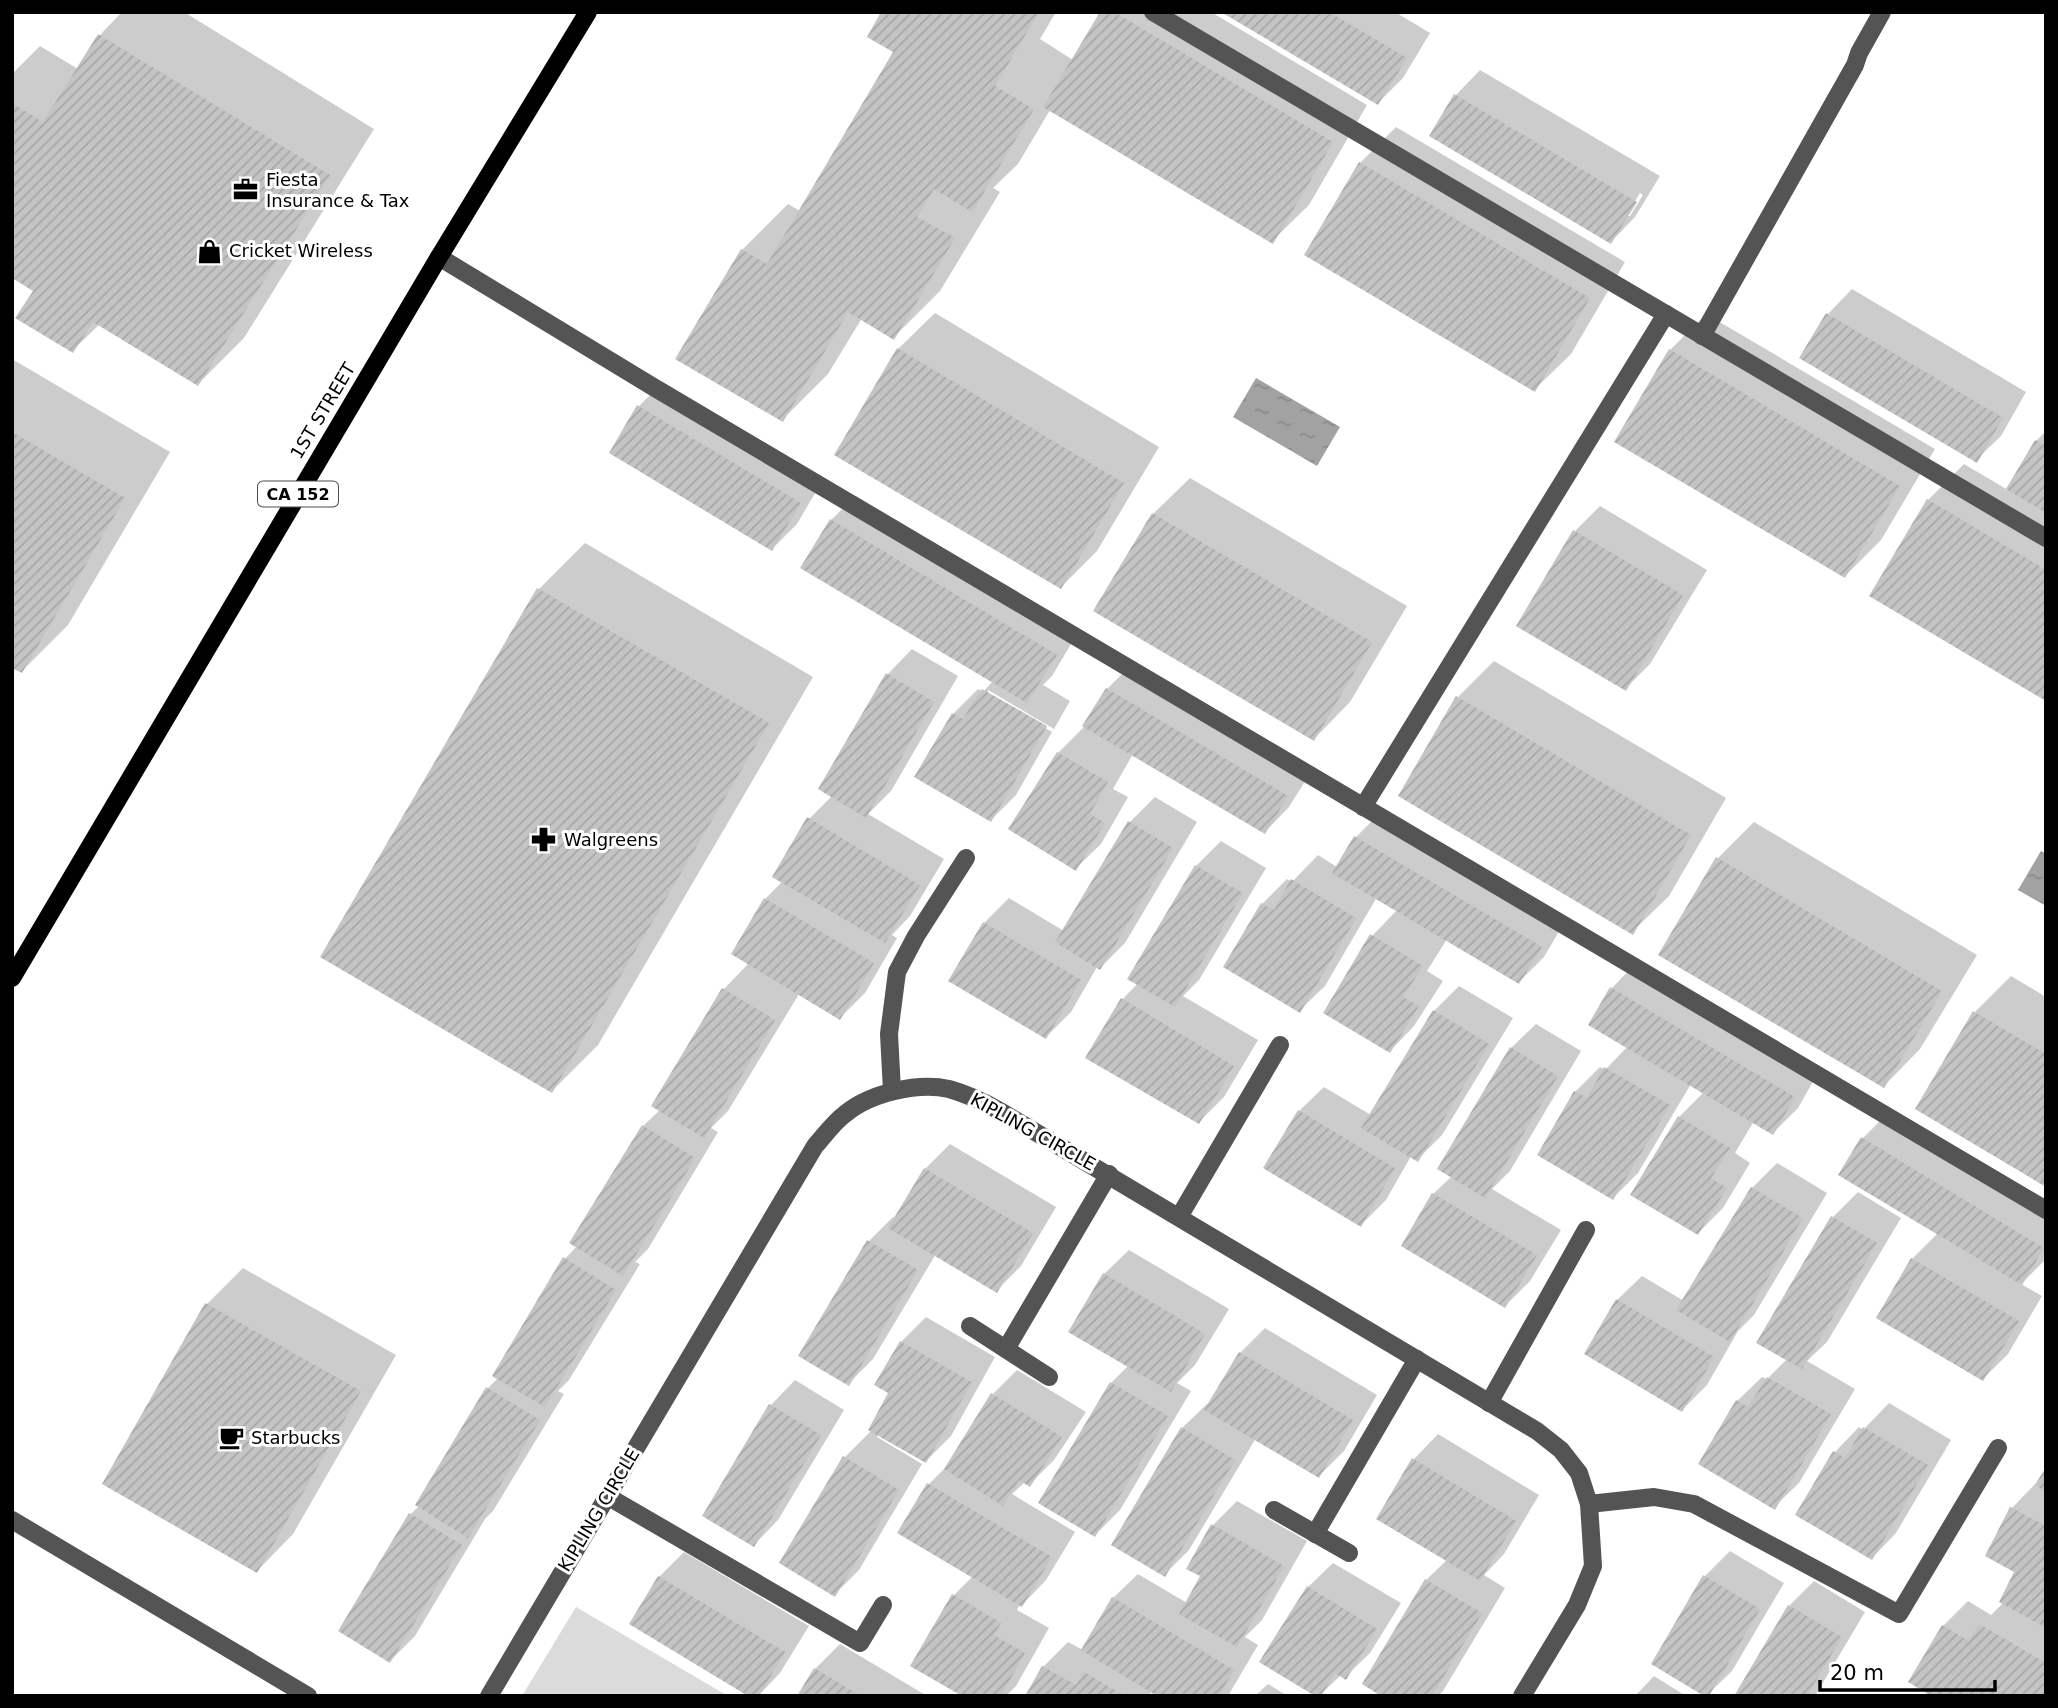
<svg xmlns="http://www.w3.org/2000/svg" width="2058" height="1708" font-family="'DejaVu Sans',sans-serif">
<defs>
<pattern id="water-ripples" width="26" height="14" patternUnits="userSpaceOnUse" patternTransform="scale(1.75)"><rect width="26" height="14" fill="#a2a2a2"/><path d="M2 4q2-2 4 0t4 0M15 11q2-2 4 0t4 0" fill="none" stroke="#8a8a8a"/></pattern>
<pattern id="building-hatch" width="6" height="6" patternUnits="userSpaceOnUse" patternTransform="scale(1.75)"><rect width="6" height="6" fill="#c4c4c4"/><path d="M-1 1l2-2M0 6l6-6M5 7l2-2" fill="none" stroke="#a7a7a7"/></pattern>
</defs>
<rect width="100%" height="100%" fill="#fff"/>
<path fill="#dbdbdb" d="M 576,1607 L 728,1696 L 522,1696 Z"/>
<g fill="url(#water-ripples)">
<path d="M 1256,378 L 1340,427 L 1317,466 L 1233,417 Z"/>
<path d="M 2041,851 L 2046,854 L 2046,906 L 2018,890 Z"/>
</g>
<g fill="#0003" fill-rule="evenodd">
<path d="M 122,12 L 184,12 L 374,129 L 244,338 L 198,384 L 100,324 L 72,351 L 35,290 L 12,276 L 12,74 L 40,46 L 78,69 L 100,35 Z"/>
<path d="M 883,12 L 1056,12 L 1040,39 L 1073,60 L 1102,12 L 1211,12 L 1367,105 L 1309,205 L 1272,241 L 1050,110 L 1018,164 L 993,188 L 1000,192 L 940,291 L 894,337 L 862,318 L 828,374 L 782,420 L 742,250 L 788,204 L 800,211 L 896,52 Z"/>
<path d="M 1225,12 L 1395,12 L 1430,33 L 1403,78 L 1378,103 Z"/>
<path d="M 1480,70 L 1660,176 L 1635,217 L 1611,242 L 1431,136 L 1456,95 ZM 1640,193 L 1643,195 L 1630,216 L 1626,216 Z"/>
<path d="M 1396,127 L 1625,262 L 1571,354 L 1534,390 L 1360,163 Z"/>
<path d="M 1852,289 L 2026,392 L 2001,436 L 1976,460 L 1828,314 Z"/>
<path d="M 935,313 L 1159,447 L 1097,551 L 1061,587 L 898,349 Z"/>
<path d="M 1706,314 L 1935,449 L 1881,540 L 1845,576 L 1670,350 Z"/>
<path d="M 12,359 L 170,452 L 68,625 L 22,671 L 12,666 Z"/>
<path d="M 663,382 L 824,478 L 797,524 L 772,549 L 638,407 Z"/>
<path d="M 2046,431 L 2046,699 L 1928,500 L 1964,464 L 2008,490 L 2036,441 Z"/>
<path d="M 1190,478 L 1407,606 L 1350,702 L 1314,739 L 1096,610 L 1153,514 Z"/>
<path d="M 856,496 L 1080,629 L 1052,676 L 1043,685 L 1070,701 L 1054,729 L 988,690 L 988,694 L 1052,732 L 1016,795 L 991,820 L 953,714 L 978,689 L 983,692 L 993,681 L 831,520 Z"/>
<path d="M 1600,506 L 1707,570 L 1650,664 L 1625,689 L 1575,531 Z"/>
<path d="M 585,543 L 813,677 L 598,1045 L 552,1091 L 539,589 Z"/>
<path d="M 912,649 L 958,676 L 891,791 L 868,814 L 944,859 L 910,916 L 892,935 L 897,938 L 865,993 L 840,1018 L 799,994 L 728,1111 L 711,1128 L 718,1132 L 648,1249 L 635,1262 L 640,1264 L 569,1380 L 558,1391 L 564,1394 L 493,1511 L 485,1519 L 415,1636 L 390,1661 L 340,1630 L 411,1514 L 419,1506 L 417,1505 L 488,1388 L 498,1378 L 565,1259 L 577,1246 L 643,1126 L 660,1110 L 724,989 L 749,963 L 765,899 L 783,881 L 809,819 L 832,796 L 888,674 Z"/>
<path d="M 1494,661 L 1726,798 L 1669,896 L 1632,932 L 1458,697 Z"/>
<path d="M 1132,664 L 1312,770 L 1289,807 L 1265,832 L 1133,754 L 1113,789 L 1128,797 L 1101,844 L 1076,868 L 1058,753 L 1083,728 L 1107,689 Z"/>
<path d="M 1155,797 L 1197,822 L 1125,943 L 1100,968 L 1097,967 L 1071,1012 L 1046,1037 L 951,981 L 984,923 L 1009,898 L 1064,931 L 1130,822 Z"/>
<path d="M 1381,812 L 1565,921 L 1544,957 L 1519,982 L 1447,939 L 1427,971 L 1443,981 L 1414,1026 L 1390,1051 L 1372,936 L 1397,910 L 1377,897 L 1325,986 L 1300,1010 L 1262,904 L 1287,879 L 1292,882 L 1318,855 L 1337,867 L 1356,837 Z"/>
<path d="M 1754,822 L 1977,955 L 1920,1049 L 1884,1086 L 1718,858 Z"/>
<path d="M 1221,841 L 1266,868 L 1199,980 L 1183,996 L 1258,1040 L 1224,1097 L 1199,1122 L 1122,1000 L 1138,983 L 1129,978 L 1196,866 Z"/>
<path d="M 1636,963 L 1819,1071 L 1798,1108 L 1773,1133 L 1754,1121 L 1735,1153 L 1750,1163 L 1723,1208 L 1698,1233 L 1679,1117 L 1704,1092 L 1691,1084 L 1638,1173 L 1613,1198 L 1575,1092 L 1600,1067 L 1605,1070 L 1627,1047 L 1612,988 Z"/>
<path d="M 2011,976 L 2046,997 L 2046,1185 L 1975,1012 Z"/>
<path d="M 1459,986 L 1513,1018 L 1442,1135 L 1417,1160 L 1411,1156 L 1386,1200 L 1361,1225 L 1299,1111 L 1324,1087 L 1371,1115 L 1434,1011 Z"/>
<path d="M 1536,1024 L 1581,1051 L 1510,1171 L 1492,1189 L 1561,1230 L 1530,1281 L 1505,1306 L 1433,1194 L 1452,1176 L 1511,1048 Z"/>
<path d="M 1887,1114 L 2046,1209 L 2046,1259 L 2021,1284 L 2042,1296 L 2008,1354 L 1983,1379 L 1912,1259 L 1938,1233 L 1863,1138 Z"/>
<path d="M 950,1144 L 1056,1207 L 1021,1266 L 997,1290 L 936,1254 L 873,1359 L 848,1384 L 869,1241 L 893,1217 L 896,1218 L 925,1169 Z"/>
<path d="M 1777,1163 L 1827,1193 L 1754,1315 L 1738,1331 L 1707,1385 L 1682,1410 L 1617,1300 L 1642,1276 L 1684,1301 L 1752,1188 Z"/>
<path d="M 1858,1192 L 1901,1218 L 1827,1342 L 1807,1361 L 1855,1389 L 1799,1483 L 1774,1507 L 1737,1401 L 1762,1377 L 1767,1379 L 1787,1359 L 1833,1217 Z"/>
<path d="M 1129,1250 L 1229,1309 L 1195,1365 L 1177,1383 L 1191,1391 L 1120,1510 L 1095,1535 L 1111,1383 L 1129,1365 L 1104,1274 Z"/>
<path d="M 243,1268 L 396,1355 L 293,1534 L 257,1571 L 104,1483 L 207,1304 Z"/>
<path d="M 926,1317 L 995,1357 L 951,1436 L 926,1461 L 878,1434 L 877,1437 L 922,1464 L 859,1570 L 834,1595 L 782,1563 L 845,1457 L 872,1430 L 891,1393 L 877,1384 L 901,1342 Z"/>
<path d="M 1265,1328 L 1377,1395 L 1344,1451 L 1319,1476 L 1256,1438 L 1189,1550 L 1164,1575 L 1182,1428 L 1207,1404 L 1209,1405 L 1240,1353 Z"/>
<path d="M 1017,1370 L 1086,1412 L 1054,1460 L 1029,1485 L 1025,1482 L 1012,1494 L 1075,1532 L 1046,1580 L 1022,1605 L 1020,1604 L 1017,1610 L 1049,1628 L 1016,1686 L 1006,1696 L 966,1696 L 954,1595 L 973,1576 L 900,1532 L 929,1484 L 951,1462 L 993,1394 Z"/>
<path d="M 795,1380 L 844,1410 L 778,1520 L 754,1545 L 771,1405 Z"/>
<path d="M 1889,1403 L 1951,1440 L 1896,1533 L 1872,1558 L 1835,1452 L 1859,1427 L 1863,1430 Z"/>
<path d="M 1438,1434 L 1539,1495 L 1504,1554 L 1484,1575 L 1505,1588 L 1443,1691 L 1438,1696 L 1384,1696 L 1426,1580 L 1447,1560 L 1414,1459 Z"/>
<path d="M 2046,1471 L 2046,1696 L 1934,1696 L 1943,1626 L 1968,1601 L 1991,1615 L 2003,1603 L 2016,1571 L 1987,1556 L 2012,1508 L 2036,1483 L 2038,1484 Z"/>
<path d="M 1237,1501 L 1307,1541 L 1262,1620 L 1245,1637 L 1258,1645 L 1228,1696 L 1161,1696 L 1152,1690 L 1149,1696 L 1027,1696 L 1043,1667 L 1068,1642 L 1083,1650 L 1113,1598 L 1138,1574 L 1187,1603 L 1202,1576 L 1212,1526 Z"/>
<path d="M 1730,1551 L 1784,1583 L 1732,1671 L 1707,1695 L 1705,1576 Z"/>
<path d="M 684,1552 L 809,1626 L 780,1673 L 758,1696 L 631,1624 L 659,1577 Z"/>
<path d="M 1333,1563 L 1401,1603 L 1370,1653 L 1345,1677 L 1341,1675 L 1319,1696 L 1308,1587 Z"/>
<path d="M 1814,1581 L 1865,1612 L 1815,1696 L 1736,1696 L 1789,1606 Z"/>
<path d="M 840,1644 L 927,1696 L 799,1696 L 815,1669 Z"/>
<path d="M 1654,1676 L 1686,1696 L 1635,1696 Z"/>
<path d="M 1268,1684 L 1288,1696 L 1255,1696 Z"/>
</g>
<g fill="url(#building-hatch)">
<path d="M 881,12 L 1039,12 L 995,86 L 1034,109 L 972,212 L 934,189 L 917,217 L 955,238 L 894,340 L 848,312 L 783,422 L 675,359 L 741,249 L 767,264 L 893,52 L 867,37 Z"/>
<path d="M 1100,12 L 1114,12 L 1333,142 L 1273,244 L 1043,107 Z"/>
<path d="M 1221,12 L 1329,12 L 1407,58 L 1378,105 Z"/>
<path d="M 98,34 L 330,175 L 198,386 L 93,322 L 73,353 L 15,318 L 33,291 L 12,278 L 12,103 L 43,122 Z"/>
<path d="M 1454,94 L 1637,202 L 1611,244 L 1429,136 Z"/>
<path d="M 1359,162 L 1590,298 L 1535,392 L 1304,255 Z"/>
<path d="M 1826,313 L 2003,418 L 1977,463 L 1799,358 Z"/>
<path d="M 897,348 L 1124,483 L 1061,589 L 834,455 Z"/>
<path d="M 1669,349 L 1900,486 L 1845,578 L 1614,442 Z"/>
<path d="M 637,405 L 801,503 L 772,551 L 609,453 Z"/>
<path d="M 12,432 L 125,498 L 22,673 L 12,668 Z"/>
<path d="M 2035,440 L 2046,446 L 2046,513 L 2006,489 Z"/>
<path d="M 1927,499 L 2046,570 L 2046,701 L 1869,596 Z"/>
<path d="M 1152,513 L 1372,642 L 1314,741 L 1093,611 Z"/>
<path d="M 830,519 L 1057,655 L 1027,703 L 800,568 Z"/>
<path d="M 1573,530 L 1683,595 L 1626,691 L 1516,626 Z"/>
<path d="M 537,588 L 769,723 L 552,1093 L 320,957 Z"/>
<path d="M 886,673 L 934,702 L 866,818 L 818,789 Z"/>
<path d="M 1106,688 L 1288,796 L 1265,834 L 1082,726 Z"/>
<path d="M 982,689 L 1047,726 L 991,822 L 914,777 L 952,713 L 963,719 Z"/>
<path d="M 1456,696 L 1691,835 L 1633,935 L 1398,796 Z"/>
<path d="M 1057,752 L 1108,782 L 1090,814 L 1105,823 L 1076,871 L 1008,829 Z"/>
<path d="M 807,817 L 920,885 L 885,943 L 772,877 Z"/>
<path d="M 1128,821 L 1173,848 L 1100,970 L 1055,942 Z"/>
<path d="M 1354,836 L 1542,947 L 1519,984 L 1332,873 Z"/>
<path d="M 1716,857 L 1942,991 L 1884,1088 L 1658,955 Z"/>
<path d="M 1195,865 L 1243,893 L 1175,1007 L 1127,979 Z"/>
<path d="M 1291,879 L 1356,918 L 1300,1013 L 1223,967 L 1261,903 L 1274,910 Z"/>
<path d="M 764,898 L 874,963 L 840,1020 L 731,954 Z"/>
<path d="M 983,922 L 1081,980 L 1046,1039 L 948,981 Z"/>
<path d="M 1370,934 L 1423,966 L 1403,997 L 1419,1006 L 1390,1053 L 1323,1013 Z"/>
<path d="M 1610,987 L 1795,1097 L 1773,1135 L 1588,1025 Z"/>
<path d="M 722,988 L 775,1020 L 704,1138 L 651,1106 Z"/>
<path d="M 1121,998 L 1234,1066 L 1199,1124 L 1085,1058 Z"/>
<path d="M 1433,1010 L 1489,1044 L 1418,1162 L 1361,1128 Z"/>
<path d="M 1973,1011 L 2046,1054 L 2046,1187 L 1915,1109 Z"/>
<path d="M 1510,1047 L 1558,1076 L 1485,1198 L 1437,1169 Z"/>
<path d="M 1604,1067 L 1670,1105 L 1613,1200 L 1537,1155 L 1574,1091 L 1587,1098 Z"/>
<path d="M 1298,1110 L 1395,1168 L 1361,1227 L 1263,1168 Z"/>
<path d="M 1678,1116 L 1730,1148 L 1711,1178 L 1727,1188 L 1698,1235 L 1630,1195 Z"/>
<path d="M 642,1125 L 695,1158 L 623,1276 L 569,1243 Z"/>
<path d="M 1861,1137 L 2044,1248 L 2022,1285 L 1838,1175 Z"/>
<path d="M 924,1168 L 1033,1233 L 997,1293 L 888,1228 Z"/>
<path d="M 1751,1187 L 1803,1218 L 1730,1342 L 1676,1310 Z"/>
<path d="M 1432,1193 L 1537,1255 L 1505,1308 L 1401,1246 Z"/>
<path d="M 1831,1216 L 1877,1243 L 1802,1369 L 1756,1343 Z"/>
<path d="M 867,1240 L 918,1270 L 849,1386 L 798,1356 Z"/>
<path d="M 563,1257 L 616,1290 L 545,1407 L 492,1376 Z"/>
<path d="M 1911,1258 L 2019,1321 L 1983,1381 L 1876,1318 Z"/>
<path d="M 1103,1273 L 1205,1334 L 1171,1392 L 1068,1332 Z"/>
<path d="M 1616,1299 L 1714,1357 L 1682,1412 L 1584,1354 Z"/>
<path d="M 205,1303 L 361,1391 L 257,1573 L 102,1484 Z"/>
<path d="M 900,1341 L 972,1382 L 926,1463 L 868,1430 L 888,1393 L 874,1385 Z"/>
<path d="M 1239,1352 L 1353,1420 L 1319,1478 L 1204,1410 Z"/>
<path d="M 1767,1377 L 1831,1414 L 1775,1510 L 1698,1464 L 1736,1400 L 1748,1407 Z"/>
<path d="M 1110,1382 L 1168,1416 L 1095,1537 L 1038,1503 Z"/>
<path d="M 486,1387 L 540,1420 L 468,1538 L 415,1505 Z"/>
<path d="M 991,1393 L 1062,1437 L 1030,1487 L 1019,1480 L 1003,1506 L 944,1469 Z"/>
<path d="M 769,1404 L 821,1435 L 754,1547 L 702,1516 Z"/>
<path d="M 1181,1427 L 1235,1460 L 1165,1577 L 1111,1545 Z"/>
<path d="M 1863,1427 L 1928,1465 L 1872,1560 L 1795,1515 L 1833,1451 L 1845,1458 Z"/>
<path d="M 843,1456 L 899,1490 L 835,1597 L 779,1563 Z"/>
<path d="M 1412,1458 L 1516,1521 L 1480,1581 L 1376,1519 Z"/>
<path d="M 2046,1467 L 2046,1492 L 2035,1485 Z"/>
<path d="M 927,1483 L 1052,1557 L 1022,1607 L 897,1533 Z"/>
<path d="M 2010,1507 L 2046,1526 L 2046,1628 L 1999,1602 L 2014,1572 L 1985,1556 Z"/>
<path d="M 409,1513 L 462,1545 L 390,1663 L 338,1631 Z"/>
<path d="M 1211,1524 L 1284,1566 L 1237,1647 L 1179,1614 L 1200,1576 L 1186,1569 Z"/>
<path d="M 1703,1575 L 1760,1609 L 1709,1696 L 1704,1696 L 1651,1664 Z"/>
<path d="M 658,1576 L 785,1652 L 759,1696 L 748,1696 L 629,1624 Z"/>
<path d="M 1425,1579 L 1482,1613 L 1432,1696 L 1381,1696 L 1362,1684 Z"/>
<path d="M 1307,1586 L 1377,1629 L 1346,1680 L 1335,1673 L 1321,1696 L 1315,1696 L 1259,1662 Z"/>
<path d="M 952,1594 L 1001,1623 L 994,1635 L 1025,1653 L 1001,1696 L 962,1696 L 910,1666 Z"/>
<path d="M 1112,1597 L 1234,1670 L 1219,1696 L 1157,1696 L 1081,1650 Z"/>
<path d="M 1788,1605 L 1842,1637 L 1807,1696 L 1734,1696 Z"/>
<path d="M 1979,1624 L 2046,1663 L 2045,1696 L 1931,1696 L 1908,1682 L 1942,1625 L 1969,1641 Z"/>
<path d="M 1042,1666 L 1076,1685 L 1084,1672 L 1125,1696 L 1025,1696 Z"/>
<path d="M 814,1668 L 861,1696 L 797,1696 Z"/>
</g>
<g fill="none" stroke-linecap="round" stroke-linejoin="round">
<g stroke="#545454" stroke-width="18">
<path d="M 1153,12 L 2046,538"/>
<path d="M 439,257 L 655,388 L 2046,1210"/>
<path d="M 1702,336 L 1855,65 L 1859,53 L 1882,12"/>
<path d="M 1363,807 L 1666,314"/>
<path d="M 892,1091 L 889,1034 L 897,972 L 916,936 L 966,858"/>
<path d="M 1179,1217 L 1280,1045"/>
<path d="M 970,1326 L 1049,1377"/>
<path d="M 1006,1349 L 1109,1174"/>
<path d="M 1489,1403 L 1586,1230"/>
<path d="M 607,1496 L 860,1643 L 883,1605"/>
<path d="M 1589,1504 L 1654,1497 L 1694,1504 L 1899,1614 L 1998,1448"/>
<path d="M 1274,1510 L 1349,1553"/>
<path d="M 12,1520 L 308,1696"/>
<path d="M 1315,1534 L 1417,1359"/>
<path d="M 489,1696 L 815,1146 C 824,1136 834,1122 845,1114 C 870,1093 918,1082 949,1089 C 967,1094 984,1102 1000,1111 L 1537,1431 L 1561,1450 L 1579,1473 L 1589,1504 L 1593,1566 L 1577,1605 L 1522,1696"/>
</g>
<path stroke="#000" stroke-width="18" d="M 12,978 L 439,257 L 588,12"/>
</g>
<defs>
<symbol id="office-bare" viewBox="-9 -9 18 18"><path d="M-6-3h4V-5.5h4V-3h4V5H-6ZM-1-4.5V-3h2v-1.5ZM-6 0V1H6V0Z" fill="#000" stroke="#fff" stroke-width="2.5" paint-order="stroke"/></symbol>
<symbol id="shop-bare" viewBox="-9 -9 18 18"><path d="M-5-2.5h2.3a2.7 3.5 0 0 1 5.4 0H5L5.5 6h-11ZM-1.5-2.5h3a1.5 2.3 0 0 0-3 0Z" fill="#000" stroke="#fff" stroke-width="2.5" paint-order="stroke"/></symbol>
<symbol id="pharmacy-bare" viewBox="-9 -9 18 18"><path d="M-2-6h4v4h4v4h-4v4h-4v-4h-4v-4h4Z" fill="#000" stroke="#fff" stroke-width="2.5" paint-order="stroke"/></symbol>
<symbol id="cafe-bare" viewBox="-9 -9 18 18"><path d="M-5.5-4.5H6V0H3Q3 3.5 0 3.5H-2.5Q-5.5 3.5-5.5 0ZM3-3.2v2h1.7v-2ZM-6 4.5H4V6H-6Z" fill="#000" stroke="#fff" stroke-width="2.5" paint-order="stroke"/></symbol>
</defs>
<g fill-rule="evenodd">
<use href="#office-bare" x="228" y="172" width="35" height="35"/>
<use href="#shop-bare" x="192" y="234" width="35" height="35"/>
<use href="#pharmacy-bare" x="526" y="822" width="35" height="35"/>
<use href="#cafe-bare" x="214" y="1420" width="35" height="35"/>
</g>
<g text-anchor="middle" stroke-width="6" stroke-linejoin="round" paint-order="stroke">
<rect fill="#fff" stroke="#4c4c4c" stroke-width="2" x="258" y="481.5" width="80" height="25" rx="5"/>
<g font-size="16" font-weight="bold" fill="#000">
<text x="298" y="500">CA 152</text>
</g>
<g font-size="18" fill="#000" stroke="#fff" text-anchor="start">
<text x="266" y="186">Fiesta<tspan x="266" dy="21">Insurance &amp; Tax</tspan></text>
<text x="229" y="257">Cricket Wireless</text>
<text x="564" y="846">Walgreens</text>
<text x="251" y="1444">Starbucks</text>
</g>
<g font-size="18" fill="#000" stroke="#fff">
<text transform="translate(323 411) rotate(-59)" y="6">1ST STREET</text>
<text transform="translate(1033 1132) rotate(29)" y="6">KIPLING CIRCLE</text>
<text transform="translate(599 1510) rotate(-59)" y="6">KIPLING CIRCLE</text>
</g>
</g>
<rect width="2058" height="1708" fill="none" stroke="#000000" stroke-width="28"/>
<path d="M1820 1680v10h175v-10" fill="none" stroke="#000000" stroke-width="3.5"/>
<text x="1830" y="1680" font-size="21" fill="#000000" stroke="#ffffff" stroke-width="5" paint-order="stroke">20 m</text>
</svg>
